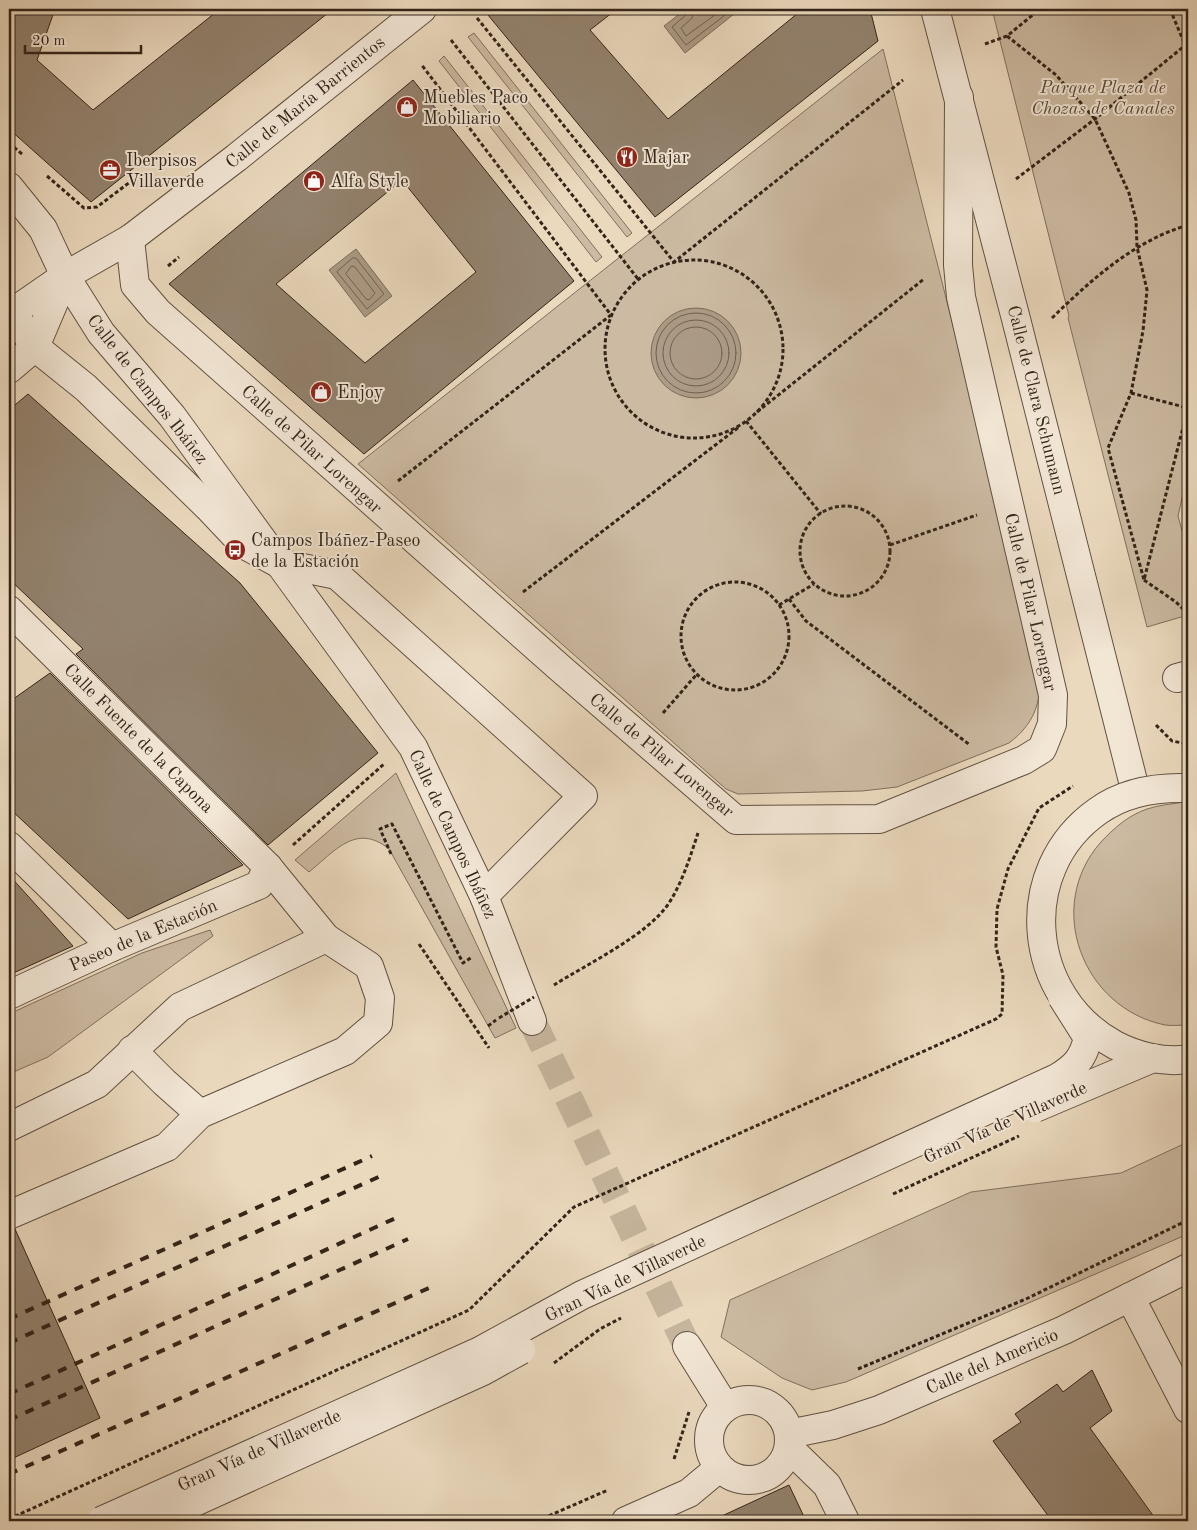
<svg xmlns="http://www.w3.org/2000/svg" width="1197" height="1530" font-family="'Old Standard TT',serif">
	<rect width="100%" height="100%" fill="#ebd9be"/>
	<filter id="stains"><feTurbulence type="fractalNoise" baseFrequency=".004" numOctaves="4"/><feColorMatrix values="0 0 0 0 .2 0 0 0 0 .09 0 0 0 0 .02 0 0 0 .5 -.17"/></filter>
	<radialGradient id="worn" r=".72"><stop offset=".6" stop-color="#630" stop-opacity="0"/><stop offset="1" stop-color="#630" stop-opacity=".3"/></radialGradient>
	<g fill="#ccbaa2" stroke="#806f5d">
		<polygon points="992,9 1188,9 1188,471 1178,516 1188,552 1188,615 1147,627 1068,318 1069,316"/>
		<polygon points="474,33 632,233 627,237 468,37"/>
		<path d="M883,49L1023,602C1035,653 1060,705 1009,743L897,787L862,791L738,794L726,789L358,464Z"/>
		<polygon points="444,56 602,257 596,262 439,61"/>
		<path d="M396,773L516,1028L495,1038L389,849C356,822 334,852 309,872L295,860Z"/>
		<path d="M1184,802L1188,803V1025C1181,1025 1173,1026 1165,1025C1082,1008 1044,906 1101,842C1114,828 1129,815 1147,809C1158,805 1173,804 1184,802Z"/>
		<polygon points="210,930 213,936 48,1057 9,1074 9,1014 142,953"/>
		<polygon points="1188,1142 1188,1234 846,1382 812,1390 782,1378 721,1337 730,1300 971,1192 1121,1173"/>
	</g>
	<g fill="#ac9b86" stroke="#7c6b5a">
		<polygon points="686,9 738,9 739,10 685,53 664,26"/>
		<polygon points="356,249 392,296 365,317 329,270"/>
		<circle cx="696" cy="353" r="45"/>
	</g>
	<g fill="none" stroke-linecap="round" stroke-linejoin="round">
		<g stroke="#70604f" stroke-width="1">
			<polyline points="688,9 687,14 672,27 686,45 733,9"/>
			<polyline points="695,9 692,18 681,28 686,36 723,9"/>
			<polygon points="353,258 356,258 384,294 367,309 337,272"/>
			<polygon points="352,266 355,267 375,293 369,300 366,299 346,274"/>
			<circle cx="696" cy="353" r="40"/>
			<circle cx="696" cy="353" r="33"/>
			<circle cx="696" cy="353" r="26"/>
		</g>
	</g>
	<g fill="#93826e" stroke="#332418" fill-rule="evenodd">
		<polygon points="9,9 55,9 37,60 93,110 220,9 333,9 91,202 9,129"/>
		<polygon points="483,9 617,9 590,30 668,119 803,9 870,9 878,41 655,217"/>
		<path d="M413,80L574,281L364,454L169,284ZM402,180L476,272L365,363L276,284Z"/>
		<polygon points="28,394 240,583 378,753 268,845 76,654 83,649 9,579 9,410"/>
		<polygon points="50,673 243,865 128,919 9,808 9,702"/>
		<polygon points="9,875 73,946 9,975"/>
		<polygon points="15,1229 100,1418 9,1460 9,1230"/>
		<polygon points="1092,1370 1112,1411 1090,1428 1157,1521 1052,1521 993,1441 1021,1422 1015,1414 1057,1384 1063,1392"/>
		<polygon points="789,1485 806,1521 711,1521"/>
	</g>
	<g fill="none" stroke-linecap="round" stroke-linejoin="round">
		<polyline stroke="#c6b59d" stroke-width="28" stroke-dasharray="28 14" stroke-linecap="butt" points="532,1021 687,1346"/>
		<g stroke="#615142" stroke-width="30">
			<g id="minor">
				<polyline points="935,9 1016,319 1136,793"/>
				<polyline points="9,187 43,229 65,276 101,333 172,416 413,747 484,896 532,1021"/>
				<polyline points="130,239 135,285 158,312 560,668 736,820 879,819 1024,760 1042,749 1052,724 1053,695 961,297 958,265 959,97"/>
				<polyline points="9,307 35,347 86,388 208,507 243,544 278,563 337,575 583,796 484,896"/>
				<polyline points="13,312 65,276 130,239 236,158 422,9"/>
				<polyline points="9,369 35,347 65,276"/>
				<polyline points="9,610 268,867 326,938 369,966 380,998 378,1023 345,1051 200,1114 167,1147 9,1215"/>
				<polyline points="1177,678 1188,675"/>
				<polyline points="9,846 112,947"/>
				<polyline points="9,995 112,947 259,885 268,867"/>
				<polyline points="132,1050 164,1082 200,1114"/>
				<polyline points="9,1127 97,1084 180,1007 326,938"/>
				<polyline points="1130,1297 1188,1409"/>
				<polyline points="687,1346 725,1407"/>
				<circle cx="749" cy="1440" r="40"/>
				<polyline points="789,1434 833,1425 879,1410 1064,1330 1188,1268"/>
				<polyline points="789,1448 827,1485 845,1521"/>
				<polyline points="626,1521 689,1493 719,1468"/>
			</g>
		</g>
		<g stroke="#332418" stroke-width="3" stroke-dasharray="4 2.5" stroke-linecap="butt">
			<polyline points="1170,9 1185,45 1188,48"/>
			<polyline points="477,18 674,262 903,80"/>
			<polyline points="1007,36 1056,75 1095,119 1129,193 1136,220 1137,247 1147,290 1143,331 1131,393 1108,448 1144,580 1188,408"/>
			<polyline points="451,40 638,279"/>
			<polyline points="985,44 1007,36 1040,9"/>
			<polyline points="9,143 22,154"/>
			<polyline points="47,176 84,208 97,207 130,182"/>
			<polyline points="1016,179 1095,119 1188,43"/>
			<circle cx="694" cy="349" r="89"/>
			<polyline points="168,266 179,257"/>
			<path d="M1052,318C1092,279 1134,241 1188,225"/>
			<polyline points="1131,393 1188,408"/>
			<polyline points="757,412 924,279"/>
			<polyline points="746,421 821,514"/>
			<polyline points="398,481 611,315 421,64"/>
			<circle cx="845" cy="551" r="45"/>
			<polyline points="890,545 977,515"/>
			<polyline points="1144,580 1176,602 1188,614"/>
			<circle cx="735" cy="636" r="54"/>
			<polyline points="523,592 739,427"/>
			<polyline points="789,599 806,621 970,745"/>
			<polyline points="779,605 814,584"/>
			<polyline points="663,713 697,674"/>
			<polyline points="1156,725 1172,741 1188,744"/>
			<polyline points="293,845 384,764"/>
			<polyline points="391,854 380,829 392,824 463,963 472,957"/>
			<polyline points="419,944 489,1048"/>
			<path d="M554,985C587,964 648,935 669,903C683,881 690,857 698,833"/>
			<polyline points="488,1026 496,1020"/>
			<polyline points="893,1194 1019,1136"/>
			<polyline points="554,1363 600,1329 621,1318"/>
			<polyline points="858,1369 1026,1299 1188,1220"/>
			<polyline points="674,1459 689,1412"/>
			<polyline points="9,1519 469,1310 574,1207 996,1019 1002,1014 1003,975 996,947 997,909 1008,869 1039,808 1073,786"/>
			<polyline points="537,1521 608,1490"/>
		</g>
		<use href="#minor" stroke="#f2e6d5" stroke-width="28"/>
		<g stroke="#332418" stroke-width="4" stroke-dasharray="9 9" stroke-linecap="butt">
			<polyline points="9,1319 372,1156"/>
			<polyline points="9,1343 383,1175"/>
			<polyline points="9,1394 398,1217"/>
			<polyline points="9,1420 408,1239"/>
			<polyline points="9,1474 429,1288"/>
		</g>
		<g stroke="#615142" stroke-width="30" stroke-linecap="butt">
			<g id="minor-bridge">
				<path d="M1188,788C1157,787 1124,792 1098,811C1014,870 1026,997 1115,1045C1136,1056 1164,1063 1188,1059"/>
				<polyline points="1035,1108 1153,1058"/>
				<path d="M101,1521L480,1351L582,1295L1057,1078C1075,1067 1083,1059 1088,1038L1062,997"/>
				<polyline points="153,1521 483,1371 521,1350"/>
			</g>
		</g>
		<polyline stroke="#332418" stroke-width="3" stroke-dasharray="4 2.5" stroke-linecap="butt" points="499,1018 534,997"/>
		<use href="#minor-bridge" stroke="#f2e6d5" stroke-width="28"/>
	</g>
	<defs>
		<g id="shop-disc" transform="scale(1.125)"><circle r="9.5" fill="#8f2418" stroke="#f2e6d5"/><path d="M-5-2.5h2.3a2.7 3.5 0 0 1 5.4 0H5L5.5 6h-11ZM-1.5-2.5h3a1.5 2.3 0 0 0-3 0Z" fill="#fff"/></g>
		<g id="restaurant-disc" transform="scale(1.125)"><circle r="9.5" fill="#8f2418" stroke="#f2e6d5"/><path d="M-5-6h1v4h1v-4h1v4h1v-4h1v5L-1.5 .5V6h-2V.5L-5-1ZM5-6V6H3V1.5H1.5Q1.5-4 5-6Z" fill="#fff"/></g>
		<g id="office-disc" transform="scale(1.125)"><circle r="9.5" fill="#8f2418" stroke="#f2e6d5"/><path d="M-6-3h4V-5.5h4V-3h4V5H-6ZM-1-4.5V-3h2v-1.5ZM-6 0V1H6V0Z" fill="#fff"/></g>
		<g id="bus-disc" transform="scale(1.125)"><circle r="9.5" fill="#8f2418" stroke="#f2e6d5"/><path d="M-5-6H5V4H4V6H2V4H-2V6H-4V4H-5ZM-3.5-4V0h7V-4ZM-3.5 1.2v1.5H-2V1.2ZM2 1.2v1.5H3.5V1.2Z" fill="#fff"/></g>
	</defs>
	<g fill-rule="evenodd">
		<use href="#shop-disc" x="407" y="107"/>
		<use href="#restaurant-disc" x="627" y="157"/>
		<use href="#office-disc" x="110" y="170"/>
		<use href="#shop-disc" x="314" y="181"/>
		<use href="#shop-disc" x="321" y="392"/>
		<use href="#bus-disc" x="235" y="550"/>
	</g>
	<g text-anchor="middle" stroke-width="4" stroke-linejoin="round" paint-order="stroke">
		<g font-size="18" font-style="italic" fill="#594a3a" stroke="#f2e6d5">
			<text x="1103" y="93">Parque Plaza de<tspan x="1103" dy="21">Chozas de Canales</tspan></text>
		</g>
		<g font-size="18" fill="#332418" stroke="#f2e6d5" text-anchor="start">
			<text x="423" y="103">Muebles Paco<tspan x="423" dy="21">Mobiliario</tspan></text>
			<text x="643" y="163">Majar</text>
			<text x="126" y="166">Iberpisos<tspan x="126" dy="21">Villaverde</tspan></text>
			<text x="330" y="187">Alfa Style</text>
			<text x="337" y="398">Enjoy</text>
			<text x="251" y="546">Campos Ibáñez-Paseo<tspan x="251" dy="21">de la Estación</tspan></text>
		</g>
		<g font-size="18" fill="#332418" stroke="#f2e6d5">
			<text transform="translate(305 102) rotate(-39)" y="6">Calle de María Barrientos</text>
			<text transform="translate(148 389) rotate(52)" y="6">Calle de Campos Ibáñez</text>
			<text transform="translate(1037 400) rotate(76)" y="6">Calle de Clara Schumann</text>
			<text transform="translate(312 449) rotate(42)" y="6">Calle de Pilar Lorengar</text>
			<text transform="translate(1031 602) rotate(77)" y="6">Calle de Pilar Lorengar</text>
			<text transform="translate(139 738) rotate(45)" y="6">Calle Fuente de la Capona</text>
			<text transform="translate(662 755) rotate(40)" y="6">Calle de Pilar Lorengar</text>
			<text transform="translate(453 834) rotate(65)" y="6">Calle de Campos Ibáñez</text>
			<text transform="translate(143 935) rotate(-23)" y="6">Paseo de la Estación</text>
			<text transform="translate(1005 1122) rotate(-24)" y="6">Gran Vía de Villaverde</text>
			<text transform="translate(625 1278) rotate(-26)" y="6">Gran Vía de Villaverde</text>
			<text transform="translate(992 1361) rotate(-23)" y="6">Calle del Americio</text>
			<text transform="translate(259 1450) rotate(-24)" y="6">Gran Vía de Villaverde</text>
		</g>
	</g>
	<rect width="1197" height="1530" fill="none" stroke="#ebd9be" stroke-width="30"/>
	<rect x="10" y="10" width="1177" height="1510" fill="none" stroke="#332418" stroke-width="2.5"/>
	<rect x="15" y="15" width="1167" height="1500" fill="none" stroke="#332418"/>
	<path d="M25 45v8h116v-8" fill="none" stroke="#332418" stroke-width="2.5"/>
	<text x="32" y="45" font-size="15" fill="#332418" stroke="#f2e6d5" stroke-width="4" paint-order="stroke">20 m</text>
	<rect width="100%" height="100%" filter="url(#stains)"/>
	<rect width="100%" height="100%" fill="url(#worn)"/>
</svg>
